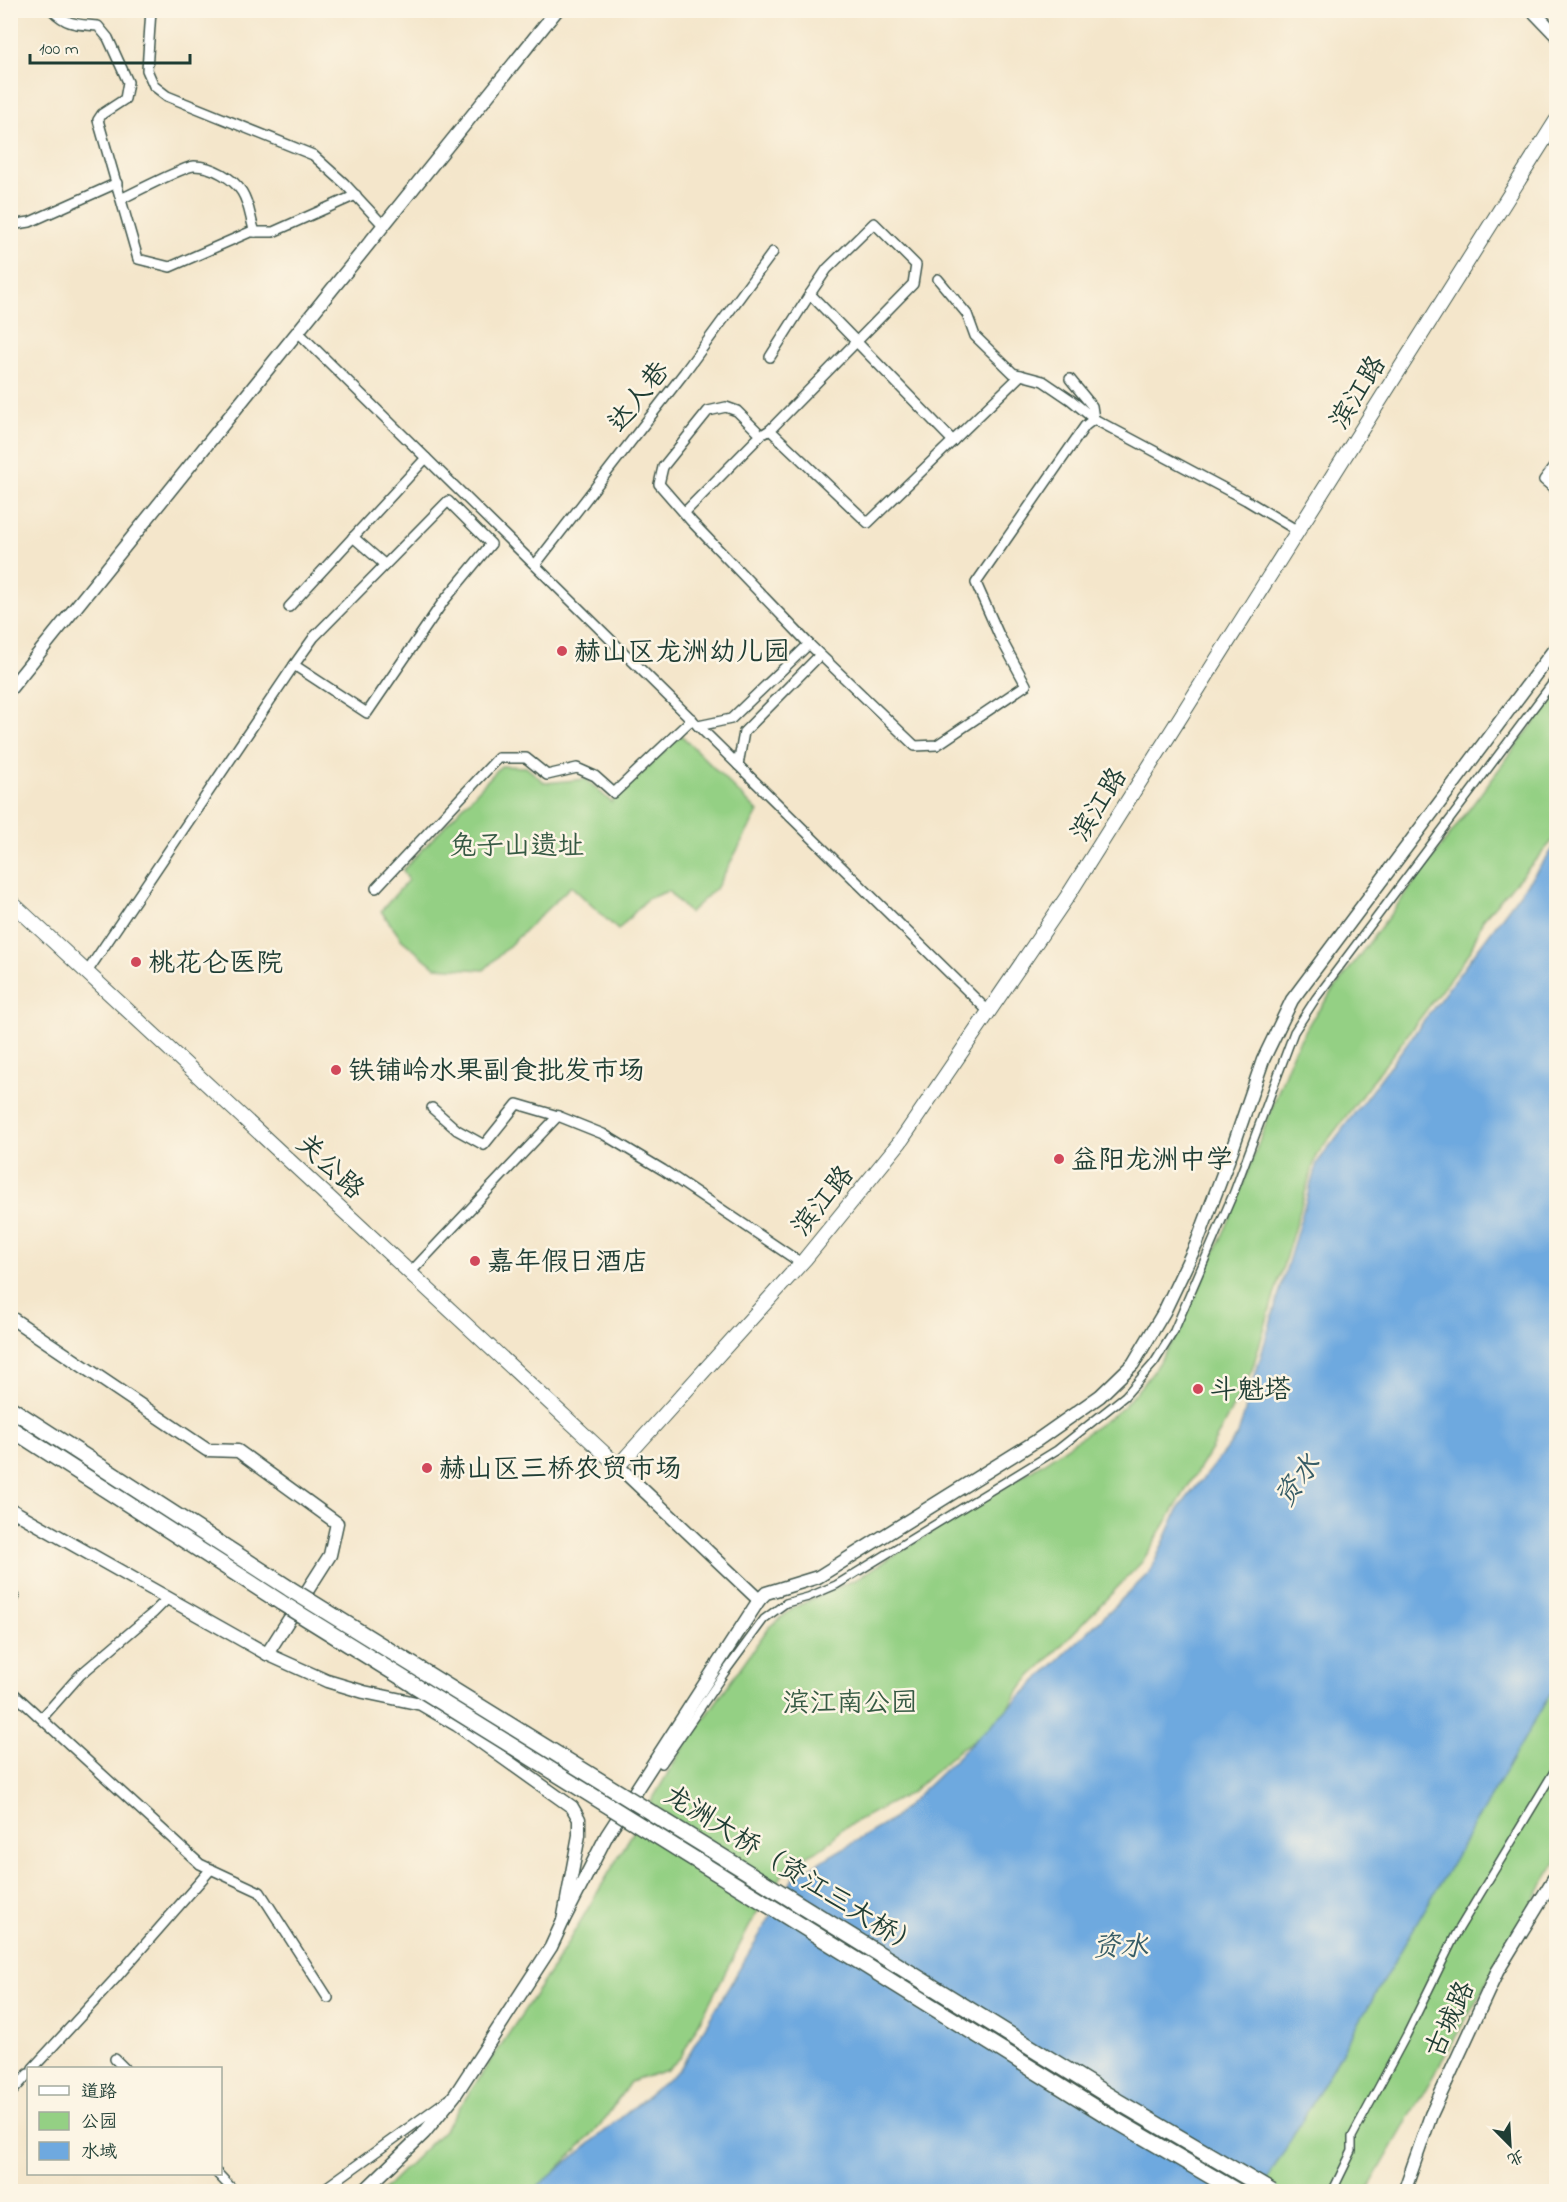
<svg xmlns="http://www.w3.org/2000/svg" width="1567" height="2202" font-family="'Indie Flower','LXGW WenKai TC',sans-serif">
	<rect width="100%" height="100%" fill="#fcf5e5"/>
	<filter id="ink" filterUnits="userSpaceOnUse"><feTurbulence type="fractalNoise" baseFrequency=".0167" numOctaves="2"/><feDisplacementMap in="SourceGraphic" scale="12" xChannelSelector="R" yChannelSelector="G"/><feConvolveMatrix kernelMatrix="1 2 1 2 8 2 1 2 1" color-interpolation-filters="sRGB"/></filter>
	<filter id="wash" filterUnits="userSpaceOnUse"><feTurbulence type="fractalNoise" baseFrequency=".008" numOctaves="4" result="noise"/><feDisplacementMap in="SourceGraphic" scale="24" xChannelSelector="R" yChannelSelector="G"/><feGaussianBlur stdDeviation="1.35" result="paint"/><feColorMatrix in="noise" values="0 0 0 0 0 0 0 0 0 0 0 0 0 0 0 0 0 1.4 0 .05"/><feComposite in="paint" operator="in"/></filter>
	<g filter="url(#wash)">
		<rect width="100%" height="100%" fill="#f4e6cb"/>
		<g fill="#94d084" stroke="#5a865c" stroke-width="1.5">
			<polygon points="1556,693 1556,837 1483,919 1470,952 1316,1156 1252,1370 1211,1449 1142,1562 1022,1686 995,1727 961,1748 912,1792 841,1829 826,1846 789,1865 756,1914 681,2057 667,2070 630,2082 600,2126 536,2191 381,2192 445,2129 554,1966 678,1756 769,1627 795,1607 856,1579 1043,1463 1120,1410 1149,1377 1179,1331 1229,1221 1293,1052 1312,1019"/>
			<polygon points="681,735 758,812 717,887 689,913 668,891 647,899 618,930 571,886 484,970 435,967 402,940 381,911 408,880 403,870 501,766 526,767 545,783 586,779 611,802"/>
			<polygon points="1556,1670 1556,1862 1367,2191 1252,2192"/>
		</g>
		<polygon fill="#6ea9df" stroke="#46738a" stroke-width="1.5" points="1556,845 1556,1684 1261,2191 531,2192 680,2069 794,1877 892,1820 1150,1572 1179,1508 1238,1435 1317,1163"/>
	</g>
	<g filter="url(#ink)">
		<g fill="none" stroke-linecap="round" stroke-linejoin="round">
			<g stroke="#3f564b" stroke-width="10">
				<g id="pedestrian">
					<polyline points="662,1764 725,1672 764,1619 786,1603 808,1597 836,1585 1057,1450 1125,1396 1154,1363 1174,1331 1234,1192 1294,1032 1316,998 1556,678"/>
					<polyline points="1332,2192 1352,2151 1352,2137 1406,2036 1456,1934 1556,1768"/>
				</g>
			</g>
			<g stroke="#3f564b" stroke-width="12">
				<g id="minor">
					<path d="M52,10C68,26 77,24 98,26L108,38L128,82L125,99L102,114L98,120L138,259L170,267L250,232H273L356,195"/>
					<polyline points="151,10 147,70 154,86 167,96 313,155 344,183 384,226"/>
					<path d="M121,199C133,193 186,166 194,166C212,166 233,178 242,192C250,205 250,219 255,232"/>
					<polyline points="10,225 30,222 117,183"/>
					<polyline points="938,279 967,314 975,336 1013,373 1043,381 1071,400 1094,419 1246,500 1298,531"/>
					<polyline points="299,333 989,1012"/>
					<polyline points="770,357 810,294 953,441"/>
					<polyline points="770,430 913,284 916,265 874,223 827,269 810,294"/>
					<polyline points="765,433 770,430 868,523 1021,375"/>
					<polyline points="1556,464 1544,480 1556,490"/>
					<polygon points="448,501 491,544 443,602 367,713 294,665 314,637"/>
					<polyline points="684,513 761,435 737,411 726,407 708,411 663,467 659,484 692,522 809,644 915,746 937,745 1026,685 999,635 976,583 1085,426 1094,419 1092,406 1070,379"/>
					<polyline points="353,537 384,564"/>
					<polyline points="535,565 684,373 773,252"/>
					<polyline points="289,607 426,458"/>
					<polyline points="698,726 731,719 809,644"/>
					<polyline points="738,765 744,732 820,655"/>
					<polyline points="376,888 498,758 526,758 547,775 577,768 595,776 614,793 692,719"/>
					<polyline points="87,972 294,665"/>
					<polyline points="432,1108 457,1130 484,1145 517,1104 558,1116 603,1134 663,1170 801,1263"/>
					<polyline points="410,1273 558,1116"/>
					<polyline points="10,1601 14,1597"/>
					<polyline points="10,1690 200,1864 260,1892 328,1998"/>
					<polyline points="42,1718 80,1675 153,1613 168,1598"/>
					<polyline points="115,2059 124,2068"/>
					<polyline points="33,2068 114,1980 211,1869"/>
					<polyline points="10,2094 28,2074"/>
					<polyline points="218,2174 235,2192"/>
					<polyline points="320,2192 446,2101"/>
				</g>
			</g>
			<g stroke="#3f564b" stroke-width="15">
				<g id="tertiary">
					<polyline points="1532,10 1556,35"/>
					<polyline points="10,689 557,10"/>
					<polyline points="10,1317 207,1450 238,1451 337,1523 330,1555 267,1654"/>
					<polyline points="618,1466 759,1600"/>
					<polyline points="10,1509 267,1654 327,1681 364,1692 421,1704 457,1725 572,1807 579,1819 579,1835 563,1921 551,1947 455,2095 424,2133 363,2192"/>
					<polyline points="563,1921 607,1835 759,1600 766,1593 818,1577 1036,1441 1100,1396 1133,1364 1164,1312 1196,1245 1232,1150 1263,1060 1292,1000 1556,647"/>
					<polyline points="1404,2192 1431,2115 1497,1972 1556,1875"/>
				</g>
			</g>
			<g stroke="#3f564b" stroke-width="16">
				<polyline id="secondary" points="10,901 618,1466 805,1259 900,1142 1069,894 1556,121"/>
			</g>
			<g stroke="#3f564b" stroke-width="18">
				<g id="primary">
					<polyline points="10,1408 290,1589"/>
					<polyline points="10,1428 282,1603"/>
				</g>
			</g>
			<use href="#pedestrian" stroke="#fff" stroke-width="7"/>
			<use href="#minor" stroke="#fff" stroke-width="9"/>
			<use href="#tertiary" stroke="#fff" stroke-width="12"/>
			<use href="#secondary" stroke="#fff" stroke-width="14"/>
			<use href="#primary" stroke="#fff" stroke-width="15"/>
			<g stroke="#3f564b" stroke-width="18" stroke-linecap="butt">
				<g id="primary-bridge">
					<polyline points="290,1589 1117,2101 1272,2192"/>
					<polyline points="282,1603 1108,2116 1238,2192"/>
				</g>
			</g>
			<use href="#primary-bridge" stroke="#fff" stroke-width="15"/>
		</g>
	</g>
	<g fill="#d1495b" stroke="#fcf5e5" stroke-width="2">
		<circle cx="562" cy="651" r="6"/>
		<circle cx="136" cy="962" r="6"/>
		<circle cx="336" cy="1070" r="6"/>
		<circle cx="1059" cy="1159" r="6"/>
		<circle cx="475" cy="1261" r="6"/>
		<circle cx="1198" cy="1389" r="6"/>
		<circle cx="427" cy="1468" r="6"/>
	</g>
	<g text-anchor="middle" stroke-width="5" stroke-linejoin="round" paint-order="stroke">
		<g font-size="27" fill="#1f3d34" stroke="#fcf5e5">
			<text transform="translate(1357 392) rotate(-58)" y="9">滨江路</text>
			<text transform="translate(638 396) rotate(-52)" y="9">达人巷</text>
			<text transform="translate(1098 804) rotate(-58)" y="9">滨江路</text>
			<text transform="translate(331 1166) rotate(43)" y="9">关公路</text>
			<text transform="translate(822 1200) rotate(-51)" y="9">滨江路</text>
			<text transform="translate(793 1870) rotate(32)" y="9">龙洲大桥（资江三大桥）</text>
			<text transform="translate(1449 2019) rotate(-65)" y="9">古城路</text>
		</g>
		<g font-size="27" fill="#1f3d34" stroke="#fcf5e5" text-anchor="start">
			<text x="574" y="660">赫山区龙洲幼儿园</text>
			<text x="148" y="971">桃花仑医院</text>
			<text x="348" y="1079">铁铺岭水果副食批发市场</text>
			<text x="1071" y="1168">益阳龙洲中学</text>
			<text x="487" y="1270">嘉年假日酒店</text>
			<text x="1210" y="1398">斗魁塔</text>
			<text x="439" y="1477">赫山区三桥农贸市场</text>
		</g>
		<g font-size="27" fill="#365a44" stroke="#fcf5e5">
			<text x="517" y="854">兔子山遗址</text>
			<text x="850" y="1711">滨江南公园</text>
		</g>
		<g font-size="28" font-style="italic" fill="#375d67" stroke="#fcf5e5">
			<text transform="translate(1296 1480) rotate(-53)" y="10">资水</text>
			<text x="1120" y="1955">资水</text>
		</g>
	</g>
	<rect width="1567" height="2202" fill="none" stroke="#fcf5e5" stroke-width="36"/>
	<rect x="27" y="2067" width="195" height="108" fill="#fcf5e5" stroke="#a4ab9e" stroke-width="1.5"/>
	<rect x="39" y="2086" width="30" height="9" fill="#ffffff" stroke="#a4ab9e" stroke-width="1.5"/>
	<text x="81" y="2097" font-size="18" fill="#1f3d34">道路</text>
	<rect x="39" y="2112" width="30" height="18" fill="#94d084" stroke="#a4ab9e" stroke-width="1.5"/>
	<text x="81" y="2127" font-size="18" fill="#1f3d34">公园</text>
	<rect x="39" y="2142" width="30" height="18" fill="#6ea9df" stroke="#a4ab9e" stroke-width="1.5"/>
	<text x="81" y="2157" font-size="18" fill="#1f3d34">水域</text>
	<g transform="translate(1510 2145) rotate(156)" stroke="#fcf5e5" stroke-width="4.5" paint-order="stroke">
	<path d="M0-4.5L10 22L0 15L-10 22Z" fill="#1f3d34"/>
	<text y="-9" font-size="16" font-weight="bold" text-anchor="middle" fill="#1f3d34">北</text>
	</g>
	<path d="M30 54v9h160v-9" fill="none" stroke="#1f3d34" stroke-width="3"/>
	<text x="39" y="54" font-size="18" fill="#1f3d34" stroke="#fcf5e5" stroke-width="4.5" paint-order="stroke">100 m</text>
</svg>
